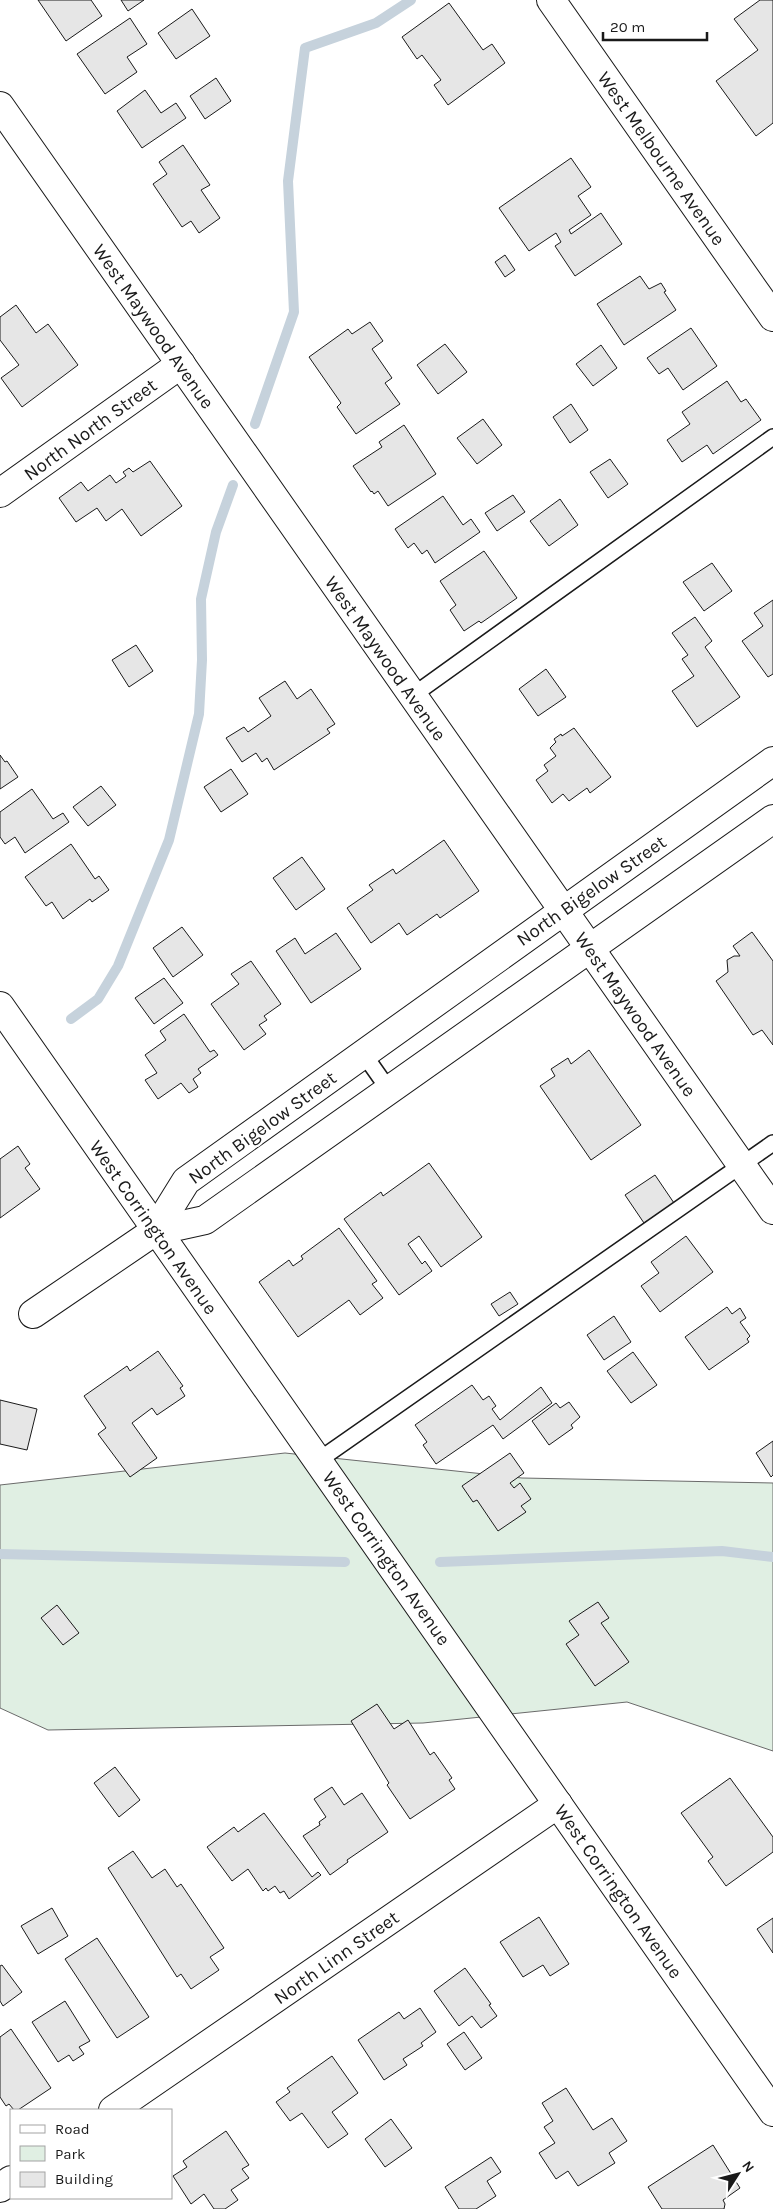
<svg xmlns="http://www.w3.org/2000/svg" width="773" height="2209" font-family="Karla,sans-serif">
	<rect width="100%" height="100%" fill="#fff"/>
	<polygon fill="#e0efe3" stroke="#6a6a6a" points="285,1453 522,1478 773,1483 773,1751 627,1702 423,1723 48,1730 0,1708 0,1485"/>
	<g fill="none" stroke-linecap="round" stroke-linejoin="round">
		<g stroke="#c6d2dc" stroke-width="10">
			<polyline points="255,424 294,312 288,181 305,48 376,23 411,0"/>
			<polyline points="71,1019 98,999 118,966 169,840 199,714 202,660 201,599 216,532 233,485"/>
			<polyline points="0,1554 345,1562"/>
			<polyline points="440,1562 722,1551 773,1557"/>
		</g>
	</g>
	<g fill="#e6e6e6" stroke="#1a1a1a">
		<polygon points="38,0 91,0 102,16 66,41"/>
		<polygon points="121,0 144,0 128,11"/>
		<polygon points="760,0 773,0 773,123 756,136 716,81 758,50 734,19"/>
		<polygon points="449,3 483,50 492,44 505,63 448,105 434,85 441,80 422,55 417,59 402,37"/>
		<polygon points="192,9 210,36 176,59 158,33"/>
		<polygon points="130,18 147,44 127,57 137,72 105,94 77,54"/>
		<polygon points="216,78 231,101 205,119 190,96"/>
		<polygon points="145,90 161,113 176,103 186,118 142,148 117,111"/>
		<polygon points="183,145 210,185 201,190 220,218 199,233 191,221 182,227 153,184 167,174 159,162"/>
		<polygon points="571,158 591,187 578,196 591,215 569,230 571,234 601,213 622,244 575,276 555,246 561,242 556,233 529,251 499,208"/>
		<polygon points="505,255 515,270 505,277 495,262"/>
		<polygon points="640,276 649,289 661,283 666,291 664,292 676,310 624,345 597,304"/>
		<polygon points="16,305 36,333 48,324 78,365 22,407 1,378 19,365 0,340 0,317"/>
		<polygon points="370,322 383,341 372,349 392,378 385,383 400,404 356,434 337,407 341,403 309,357 348,329 352,334"/>
		<polygon points="691,328 717,366 683,390 668,368 659,374 647,358"/>
		<polygon points="445,344 467,372 438,394 417,365"/>
		<polygon points="601,345 617,368 593,386 576,364"/>
		<polygon points="727,381 741,402 746,399 761,420 713,454 707,445 682,462 667,440 690,424 682,412"/>
		<polygon points="571,404 588,430 570,443 553,417"/>
		<polygon points="483,419 502,445 477,464 457,438"/>
		<polygon points="404,425 436,474 388,506 378,491 374,494 372,491 371,492 353,466 382,447 379,442"/>
		<polygon points="610,459 628,484 608,498 590,472"/>
		<polygon points="150,461 182,506 141,536 122,509 106,521 97,508 76,522 59,498 81,482 88,491 110,475 116,483 126,476 123,472 129,468 133,472"/>
		<polygon points="513,495 525,512 497,531 485,513"/>
		<polygon points="443,496 463,525 471,519 480,532 435,563 427,550 422,554 414,543 408,548 395,529"/>
		<polygon points="560,499 578,525 549,546 530,521"/>
		<polygon points="484,551 517,598 481,623 479,621 464,631 450,610 456,605 440,581"/>
		<polygon points="712,563 732,591 704,611 683,582"/>
		<polygon points="773,600 773,674 768,677 742,641 763,626 754,613"/>
		<polygon points="695,617 712,641 705,647 740,697 697,727 672,691 694,676 682,659 688,655 672,633"/>
		<polygon points="136,645 153,671 129,687 112,660"/>
		<polygon points="546,669 566,697 538,716 519,689"/>
		<polygon points="285,681 297,699 311,689 335,724 327,729 330,733 274,770 267,758 262,762 256,753 242,762 226,738 244,727 248,732 271,716 259,698"/>
		<polygon points="574,728 611,777 590,793 587,788 569,801 563,794 552,803 536,780 548,771 544,765 556,756 550,748 556,742 554,739 561,734 562,736"/>
		<polygon points="0,755 5,762 7,761 18,777 0,789"/>
		<polygon points="231,769 248,794 221,812 204,787"/>
		<polygon points="101,786 116,805 88,826 73,807"/>
		<polygon points="32,789 53,819 63,813 69,822 25,853 15,837 5,844 0,837 0,812"/>
		<polygon points="444,840 479,891 440,918 437,914 407,935 399,923 371,943 347,908 373,890 369,885 393,869 396,874"/>
		<polygon points="71,844 95,879 99,876 109,890 92,902 90,899 63,919 52,902 46,906 25,877"/>
		<polygon points="302,857 325,889 296,910 273,878"/>
		<polygon points="182,927 203,955 173,977 153,948"/>
		<polygon points="752,932 773,961 773,1045 762,1030 753,1035 716,981 728,972 727,960 734,956 740,956 733,946"/>
		<polygon points="336,933 361,969 311,1003 276,951 295,938 305,954"/>
		<polygon points="251,961 281,1004 264,1016 267,1020 259,1025 266,1034 244,1050 211,1004 239,984 231,974"/>
		<polygon points="164,978 183,1003 154,1024 135,998"/>
		<polygon points="184,1014 210,1052 214,1050 218,1055 198,1069 201,1073 193,1079 198,1087 189,1093 181,1083 158,1099 145,1080 157,1073 145,1055 166,1040 160,1031"/>
		<polygon points="589,1050 641,1125 591,1160 540,1086 555,1076 551,1069 568,1058 571,1064"/>
		<polygon points="18,1146 30,1164 25,1168 40,1189 0,1218 0,1159"/>
		<polygon points="429,1163 482,1237 441,1267 419,1236 408,1244 422,1264 425,1261 432,1271 399,1295 344,1219 381,1192 383,1196"/>
		<polygon points="655,1175 674,1203 644,1223 625,1195"/>
		<polygon points="339,1228 377,1281 372,1284 383,1298 360,1315 349,1300 298,1337 259,1282 289,1260 293,1266 303,1259 301,1256"/>
		<polygon points="686,1236 713,1272 660,1312 641,1286 659,1273 651,1262"/>
		<polygon points="510,1292 518,1304 499,1316 491,1304"/>
		<polygon points="727,1307 732,1314 740,1308 746,1318 740,1322 750,1336 747,1339 749,1342 709,1370 685,1337"/>
		<polygon points="614,1316 631,1342 604,1360 587,1335"/>
		<polygon points="158,1351 183,1386 180,1388 185,1396 157,1415 152,1408 132,1423 157,1458 130,1477 98,1434 106,1428 84,1396 127,1366 130,1371"/>
		<polygon points="633,1352 657,1385 631,1403 607,1371"/>
		<polygon points="472,1385 483,1400 489,1396 496,1406 492,1409 500,1420 541,1387 552,1403 503,1439 493,1425 436,1464 423,1445 427,1442 415,1425"/>
		<polygon points="0,1400 37,1409 27,1450 0,1444"/>
		<polygon points="569,1402 580,1417 571,1425 573,1428 549,1445 532,1421 556,1403 560,1408"/>
		<polygon points="773,1441 773,1475 771,1477 756,1453"/>
		<polygon points="510,1453 524,1473 510,1483 514,1488 520,1483 531,1499 521,1506 526,1512 498,1531 477,1500 473,1502 462,1486"/>
		<polygon points="598,1602 609,1618 601,1623 629,1662 595,1686 566,1644 579,1635 569,1621"/>
		<polygon points="57,1605 79,1633 63,1645 41,1618"/>
		<polygon points="377,1704 394,1729 408,1720 430,1755 434,1752 452,1778 449,1780 455,1789 410,1819 387,1785 389,1783 351,1721"/>
		<polygon points="115,1767 140,1800 119,1817 94,1783"/>
		<polygon points="730,1778 773,1837 773,1852 726,1886 708,1861 713,1857 681,1813"/>
		<polygon points="332,1787 344,1805 362,1793 388,1832 347,1860 348,1862 330,1875 303,1836 320,1825 319,1822 326,1817 314,1799"/>
		<polygon points="264,1813 312,1877 318,1872 321,1875 289,1899 284,1891 280,1893 275,1886 268,1891 266,1888 263,1891 248,1869 232,1881 207,1847 234,1827 238,1832"/>
		<polygon points="133,1851 152,1878 165,1869 177,1887 181,1884 224,1948 210,1957 219,1970 191,1989 181,1974 177,1977 108,1868"/>
		<polygon points="52,1908 68,1936 38,1954 21,1926"/>
		<polygon points="539,1917 569,1964 550,1976 543,1965 523,1977 500,1942"/>
		<polygon points="773,1918 773,1953 757,1929"/>
		<polygon points="97,1938 149,2017 117,2038 65,1959"/>
		<polygon points="2,1965 22,1992 3,2006 0,2001 0,1966"/>
		<polygon points="465,1968 491,2004 489,2005 497,2016 481,2028 472,2016 459,2026 434,1991"/>
		<polygon points="65,2001 90,2041 79,2047 84,2054 73,2061 69,2055 58,2062 32,2022"/>
		<polygon points="420,2008 436,2032 421,2043 423,2046 403,2059 407,2065 384,2080 358,2040 399,2012 404,2019"/>
		<polygon points="11,2029 51,2088 18,2110 14,2110 9,2104 6,2106 0,2097 0,2037"/>
		<polygon points="464,2032 482,2058 465,2070 447,2044"/>
		<polygon points="332,2056 358,2093 332,2112 348,2134 328,2148 302,2113 290,2121 276,2102 290,2092 287,2088"/>
		<polygon points="566,2088 593,2130 612,2118 627,2141 609,2153 615,2163 578,2186 568,2171 556,2179 539,2153 555,2143 544,2127 553,2121 542,2103"/>
		<polygon points="391,2119 412,2148 385,2167 365,2139"/>
		<polygon points="226,2131 249,2165 242,2169 249,2178 231,2190 238,2200 225,2209 214,2209 204,2194 191,2204 173,2176 187,2167 183,2161"/>
		<polygon points="713,2145 740,2188 723,2200 725,2204 724,2209 662,2209 648,2187"/>
		<polygon points="491,2157 501,2172 487,2181 496,2196 476,2209 459,2209 445,2187"/>
	</g>
	<g fill="none" stroke-linecap="round" stroke-linejoin="round">
		<g stroke="#1a1a1a" stroke-width="18">
			<g id="service">
				<polyline points="412,696 773,437"/>
				<polyline points="363,1053 389,1090"/>
				<polyline points="319,1460 773,1143"/>
			</g>
		</g>
		<g stroke="#1a1a1a" stroke-width="30">
			<g id="minor">
				<polyline points="551,0 773,317"/>
				<polyline points="0,106 773,1210"/>
				<polyline points="0,493 181,364"/>
				<polyline points="0,1006 773,2112"/>
				<polyline points="155,1231 186,1181 773,761"/>
				<polyline points="33,1314 155,1231 205,1220 773,819"/>
				<polyline points="113,2110 558,1804"/>
				<polyline points="0,2188 11,2180"/>
			</g>
		</g>
		<use href="#service" stroke="#fff" stroke-width="15"/>
		<use href="#minor" stroke="#fff" stroke-width="28"/>
	</g>
	<g text-anchor="middle" stroke-width="4" stroke-linejoin="round" paint-order="stroke">
		<g font-size="19" fill="#1a1a1a" stroke="#fff">
			<text transform="translate(662 158) rotate(55)" y="7">West Melbourne Avenue</text>
			<text transform="translate(154 326) rotate(55)" y="7">West Maywood Avenue</text>
			<text transform="translate(90 429) rotate(-36)" y="7">North North Street</text>
			<text transform="translate(386 658) rotate(55)" y="7">West Maywood Avenue</text>
			<text transform="translate(591 890) rotate(-35)" y="7">North Bigelow Street</text>
			<text transform="translate(636 1014) rotate(55)" y="7">West Maywood Avenue</text>
			<text transform="translate(262 1127) rotate(-36)" y="7">North Bigelow Street</text>
			<text transform="translate(154 1227) rotate(55)" y="7">West Corrington Avenue</text>
			<text transform="translate(387 1558) rotate(55)" y="7">West Corrington Avenue</text>
			<text transform="translate(619 1891) rotate(55)" y="7">West Corrington Avenue</text>
			<text transform="translate(336 1957) rotate(-35)" y="7">North Linn Street</text>
		</g>
	</g>
	<rect x="10" y="2109" width="162" height="90" fill="#ffffff" stroke="#a3a3a3"/>
	<rect x="20" y="2125" width="25" height="8" fill="#ffffff" stroke="#a3a3a3"/>
	<text x="55" y="2134" font-size="15" fill="#1a1a1a">Road</text>
	<rect x="20" y="2146" width="25" height="15" fill="#e0efe3" stroke="#a3a3a3"/>
	<text x="55" y="2159" font-size="15" fill="#1a1a1a">Park</text>
	<rect x="20" y="2172" width="25" height="15" fill="#e6e6e6" stroke="#a3a3a3"/>
	<text x="55" y="2184" font-size="15" fill="#1a1a1a">Building</text>
	<g transform="translate(738 2174) rotate(54)" stroke="#ffffff" stroke-width="4" paint-order="stroke">
	<path d="M0-4L9 19L0 12L-9 19Z" fill="#1a1a1a"/>
	<text y="-8" font-size="14" font-weight="bold" text-anchor="middle" fill="#1a1a1a">N</text>
	</g>
	<path d="M603 32v8h104v-8" fill="none" stroke="#1a1a1a" stroke-width="2.5"/>
	<text x="610" y="32" font-size="15" fill="#1a1a1a" stroke="#ffffff" stroke-width="4" paint-order="stroke">20 m</text>
</svg>
